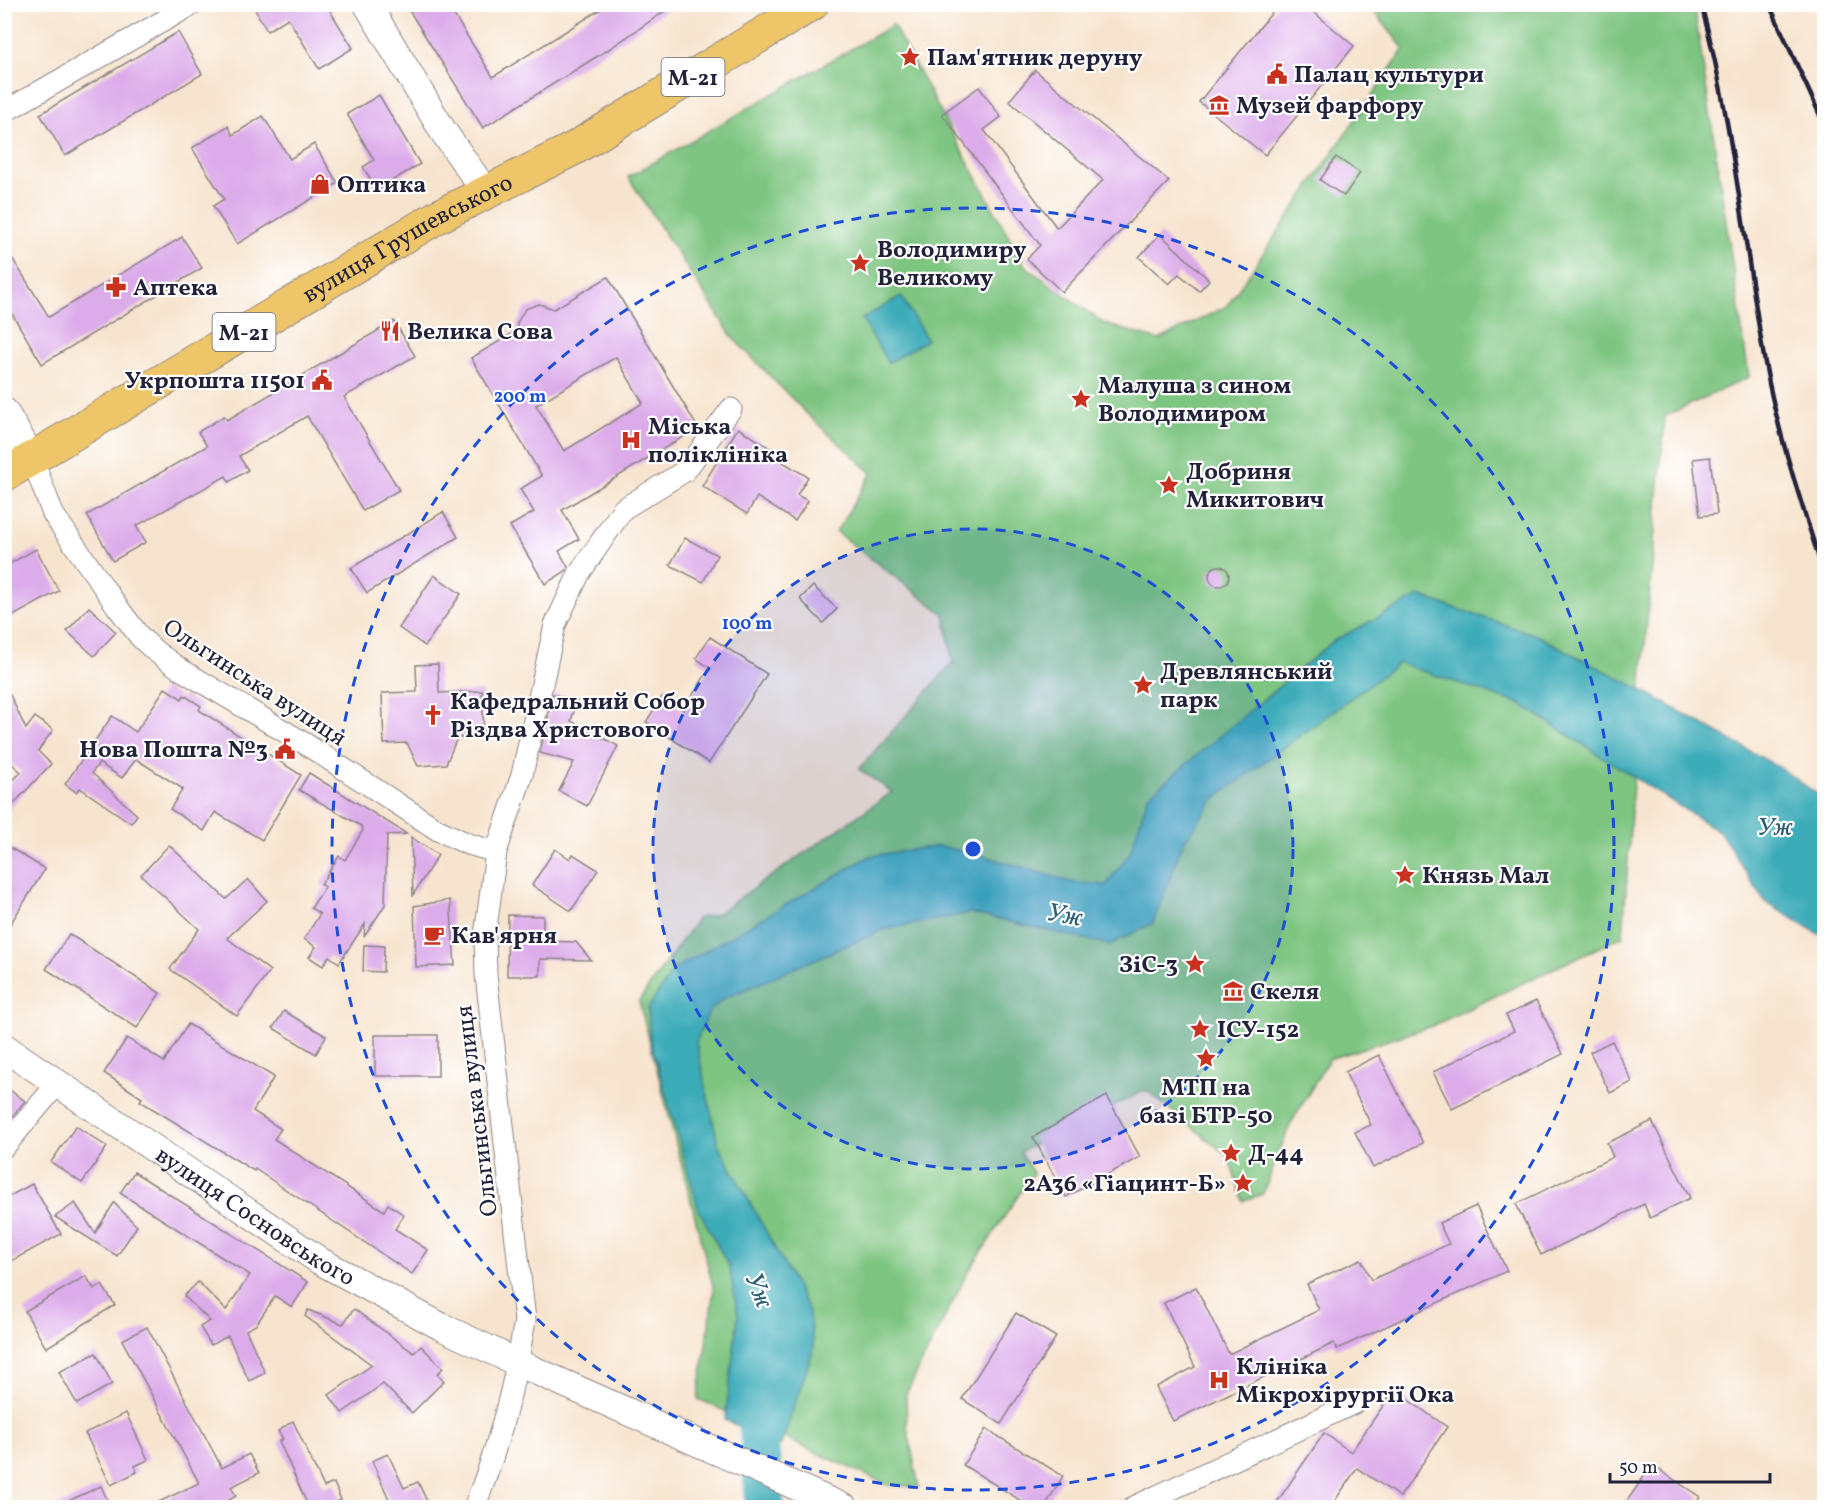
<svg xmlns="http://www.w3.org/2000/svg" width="1829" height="1512" font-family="Vollkorn,serif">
	<rect width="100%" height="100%" fill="#fff"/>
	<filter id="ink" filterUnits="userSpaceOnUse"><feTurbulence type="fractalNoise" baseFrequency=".0167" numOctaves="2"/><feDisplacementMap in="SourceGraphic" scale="12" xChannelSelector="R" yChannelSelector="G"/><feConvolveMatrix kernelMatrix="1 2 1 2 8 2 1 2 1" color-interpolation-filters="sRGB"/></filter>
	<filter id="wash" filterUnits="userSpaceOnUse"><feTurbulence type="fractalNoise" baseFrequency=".008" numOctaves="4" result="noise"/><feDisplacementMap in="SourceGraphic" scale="24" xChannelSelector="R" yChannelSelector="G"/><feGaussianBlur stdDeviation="1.35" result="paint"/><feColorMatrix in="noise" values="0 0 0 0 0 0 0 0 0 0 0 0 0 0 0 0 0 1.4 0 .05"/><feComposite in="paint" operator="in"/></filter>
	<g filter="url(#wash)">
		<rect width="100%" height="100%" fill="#f7e4cf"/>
		<polygon fill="#7ec581" stroke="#50745e" stroke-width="1.5" points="1369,5 1694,5 1749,377 1665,416 1633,782 1623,936 1432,1026 1329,1059 1290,1125 1263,1194 1243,1201 1228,1156 1146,1090 1020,1152 1033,1173 967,1274 906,1394 907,1426 919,1487 888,1485 698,1399 714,1290 639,1001 698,918 715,915 892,792 859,769 953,662 944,614 836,532 872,473 811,418 733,338 628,177 893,25 1025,266 1105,324 1159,340 1227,306 1404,49"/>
		<g fill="#3cacb9" stroke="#2f677a" stroke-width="1.5">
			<polygon points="901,296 927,340 888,363 862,319"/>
			<polygon points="1419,596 1536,635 1640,689 1780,768 1824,799 1824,937 1765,902 1720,832 1520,704 1399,663 1214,799 1183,843 1153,923 1110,945 970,913 883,930 723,999 709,1012 696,1042 718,1144 808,1308 814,1348 781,1445 725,1420 738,1315 729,1267 699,1210 650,1039 648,1008 674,969 870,856 938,846 981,855 1071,882 1106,885 1130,853 1148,796 1335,640"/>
		</g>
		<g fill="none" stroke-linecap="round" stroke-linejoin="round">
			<polyline stroke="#3cacb9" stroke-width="39" points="765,1508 758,1423 766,1383"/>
		</g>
		<g id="blocks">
			<g fill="#dcabea" fill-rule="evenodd">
				<polygon points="252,4 326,4 353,48 319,69 288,18 267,31"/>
				<polygon points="405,4 447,4 493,77 609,4 675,4 612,47 483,128"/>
				<polygon points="1279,4 1304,4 1354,46 1265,155 1199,102"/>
				<polygon points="178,32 202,74 65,156 40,114"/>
				<polygon points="1035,70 1169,181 1062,292 1027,259 1040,245 942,114 979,87 1001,117 984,130 1057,228 1103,180 1009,101"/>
				<polygon points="379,95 420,164 377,190 363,167 374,160 347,114"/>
				<polygon points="263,116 290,159 314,144 338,183 237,244 213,206 224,199 192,148 228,126 233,135"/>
				<polygon points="1336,157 1360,173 1344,196 1320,180"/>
				<polygon points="1160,234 1209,280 1199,291 1179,274 1169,284 1139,257"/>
				<polygon points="182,237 202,268 42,364 11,312 4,316 4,245 49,317"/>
				<path d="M608,277L698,428L562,510L579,539L559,551L568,567L566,571L545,584L510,526L534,512L520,489L542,476L471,358L517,331V323L525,309L539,304L554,309ZM616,357L643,403L564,451L536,405Z"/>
				<polygon points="394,321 415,356 344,397 399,490 363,511 307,416 239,456 248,470 229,482 226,476 136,526 146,542 113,561 87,515 207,446 198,432 224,416 227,420"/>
				<polygon points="738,428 786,458 783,462 808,477 797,495 808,501 795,521 757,497 747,514 702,486"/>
				<polygon points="1710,457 1717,514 1700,516 1693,459"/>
				<polygon points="443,512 458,537 367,593 351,568"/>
				<polygon points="685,538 717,555 703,582 670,565"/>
				<polygon points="36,549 59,591 4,621 4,567"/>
				<circle cx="1219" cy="576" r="10"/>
				<polygon points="434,575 461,594 425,646 399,628"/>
				<polygon points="813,586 837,609 823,623 800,599"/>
				<polygon points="89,607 116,632 94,656 67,631"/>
				<polygon points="710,637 767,674 709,763 646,722 662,697 683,710 710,668 696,658"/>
				<polygon points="438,664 439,693 482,691 484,737 457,738 446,764 418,766 407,743 384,744 382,693 417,692 416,665"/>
				<polygon points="4,682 26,729 35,717 53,730 38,751 51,764 4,814 4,790 21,772 4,757"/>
				<polygon points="165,688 182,699 184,695 201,706 199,710 301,775 262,840 215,812 204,831 170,809 183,789 136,759 122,778 99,763 92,773 137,815 131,823 80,788 76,792 65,784 112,716 136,732"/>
				<polygon points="553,694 577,701 571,721 618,746 587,806 559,791 574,762 540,753"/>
				<polygon points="309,773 407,834 387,835 385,905 364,937 365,924 339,963 329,956 323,966 309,957 316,947 304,939 320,914 311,908 325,887 321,884 339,856 345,860 363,830 361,826 299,790"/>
				<polygon points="411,837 438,855 413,895"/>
				<polygon points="4,844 45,869 4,934"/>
				<polygon points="169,845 226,899 248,879 267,901 227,938 270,971 237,1016 170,969 199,929 141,875"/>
				<polygon points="555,849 570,859 573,854 598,870 571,911 532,885"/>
				<polygon points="450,900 455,965 416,967 414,906"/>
				<polygon points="508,915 543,916 543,941 576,942 591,960 540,959 540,976 507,976"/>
				<polygon points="69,934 160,993 137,1028 46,969"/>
				<polygon points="364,945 384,946 383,972 363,971"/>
				<polygon points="1536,1001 1563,1054 1452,1109 1433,1072 1514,1031 1506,1015"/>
				<polygon points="284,1011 326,1036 316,1054 273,1028"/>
				<polygon points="188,1024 274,1077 253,1111 281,1129 274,1139 384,1211 388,1204 404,1215 395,1229 428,1250 412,1274 255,1169 254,1171 140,1101 142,1098 104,1073 127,1038 164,1062"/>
				<rect x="375" y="1035" width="63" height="41"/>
				<polygon points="1612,1041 1632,1082 1610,1093 1590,1052"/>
				<polygon points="1379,1055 1423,1143 1373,1168 1355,1132 1371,1125 1345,1072"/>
				<polygon points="4,1086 25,1101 4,1127"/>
				<polygon points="1107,1096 1140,1157 1066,1197 1033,1137"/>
				<polygon points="1652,1121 1690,1198 1650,1218 1644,1204 1541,1255 1516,1204 1613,1157 1607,1143"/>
				<polygon points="76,1126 107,1147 82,1183 51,1162"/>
				<polygon points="134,1172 308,1282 292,1307 275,1296 256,1325 246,1330 265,1373 249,1381 228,1336 211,1345 200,1327 210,1321 184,1296 198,1282 226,1310 250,1275 120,1193"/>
				<polygon points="32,1184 61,1234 4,1265 4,1199"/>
				<polygon points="75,1203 95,1233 114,1203 137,1226 117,1256 55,1217"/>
				<polygon points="1476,1206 1507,1271 1337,1349 1334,1343 1173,1421 1156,1387 1195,1367 1164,1303 1196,1287 1229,1354 1319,1310 1307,1284 1361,1259 1371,1280 1449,1244 1439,1223"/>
				<polygon points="86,1276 94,1289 102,1285 115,1305 46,1348 25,1311"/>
				<polygon points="354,1309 414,1353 421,1346 443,1368 437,1374 444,1381 412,1413 383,1384 342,1413 329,1395 372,1365 305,1316 308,1310 343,1324"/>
				<polygon points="1016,1313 1056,1337 1001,1424 962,1399"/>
				<polygon points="147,1327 222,1468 249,1454 259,1473 231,1487 236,1496 215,1508 146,1508 199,1483 122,1340"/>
				<polygon points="96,1353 112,1384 77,1404 59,1372"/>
				<polygon points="1394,1390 1447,1427 1400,1497 1357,1468 1330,1508 1273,1508 1324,1433 1351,1452"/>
				<polygon points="126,1413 148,1460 135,1466 137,1472 111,1485 85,1433"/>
				<polygon points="293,1421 324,1487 334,1483 341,1500 324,1508 309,1508 279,1441 283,1439 278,1431"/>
				<polygon points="986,1429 1063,1476 1044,1508 1033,1508 963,1465"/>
				<polygon points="388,1454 404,1488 418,1482 430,1508 393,1508 372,1461"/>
				<polygon points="1652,1465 1700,1497 1693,1508 1622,1508"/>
				<polygon points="101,1486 111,1508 53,1508"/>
			</g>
		</g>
	</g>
	<g filter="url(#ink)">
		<use href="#blocks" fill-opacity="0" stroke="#8c8385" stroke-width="1.5"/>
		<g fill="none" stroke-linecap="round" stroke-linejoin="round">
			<g stroke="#8c8385" stroke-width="23">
				<g id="minor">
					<polyline points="4,112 193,4"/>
					<polyline points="32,458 53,514 116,605 140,637 155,651 180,669 304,743 438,830 468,844 496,852"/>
					<polyline points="4,1147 58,1083"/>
					<path d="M474,1508C498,1448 515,1384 525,1320L486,975L485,936L496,852L522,775L555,625L579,574L623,509L685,471L731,409"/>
					<polyline points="1132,1508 1354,1403"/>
				</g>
			</g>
			<g stroke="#8c8385" stroke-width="29">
				<g id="tertiary">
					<polyline points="367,4 443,131 487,194"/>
					<polyline points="4,411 32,458"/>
					<path id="s1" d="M4,1047L320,1261L440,1326L518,1363L845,1508"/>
				</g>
			</g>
			<g stroke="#8c8385" stroke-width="35">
				<g id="trunk">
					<path id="s2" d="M4,475L439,216L573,149L812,4"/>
				</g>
			</g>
			<use href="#minor" stroke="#fff" stroke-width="21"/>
			<use href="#tertiary" stroke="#fff" stroke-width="27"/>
			<use href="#trunk" stroke="#eec569" stroke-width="33"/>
			<g stroke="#22223b" stroke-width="4.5">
				<path d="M1701,4C1733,122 1744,244 1765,363C1778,435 1802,505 1824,574"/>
				<polyline points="1769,4 1824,124"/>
			</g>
		</g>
	</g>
	<circle cx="973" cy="849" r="320" fill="#1d4ed8" fill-opacity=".12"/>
	<g fill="none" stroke="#1d4ed8" stroke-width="3" stroke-dasharray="10 8">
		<circle cx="973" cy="849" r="320"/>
		<circle cx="973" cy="849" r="641"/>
	</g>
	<defs>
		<g id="sight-bare" transform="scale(1.62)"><path d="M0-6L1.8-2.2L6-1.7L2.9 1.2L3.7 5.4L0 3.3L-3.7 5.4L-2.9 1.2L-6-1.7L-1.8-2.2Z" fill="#c8321e" stroke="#fff" stroke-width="2.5" paint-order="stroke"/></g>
		<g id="civic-bare" transform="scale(1.62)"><path d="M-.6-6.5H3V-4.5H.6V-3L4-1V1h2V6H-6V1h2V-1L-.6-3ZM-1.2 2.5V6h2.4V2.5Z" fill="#c8321e" stroke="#fff" stroke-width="2.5" paint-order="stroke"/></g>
		<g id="museum-bare" transform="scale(1.62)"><path d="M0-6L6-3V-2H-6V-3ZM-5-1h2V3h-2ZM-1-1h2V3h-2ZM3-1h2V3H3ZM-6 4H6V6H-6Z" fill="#c8321e" stroke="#fff" stroke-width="2.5" paint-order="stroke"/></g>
		<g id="shop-bare" transform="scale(1.62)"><path d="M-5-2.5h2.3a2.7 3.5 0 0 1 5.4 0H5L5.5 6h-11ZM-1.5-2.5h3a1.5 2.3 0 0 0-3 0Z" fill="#c8321e" stroke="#fff" stroke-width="2.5" paint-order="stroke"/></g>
		<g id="pharmacy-bare" transform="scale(1.62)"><path d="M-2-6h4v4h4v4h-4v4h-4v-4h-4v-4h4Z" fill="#c8321e" stroke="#fff" stroke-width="2.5" paint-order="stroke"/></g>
		<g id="restaurant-bare" transform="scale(1.62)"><path d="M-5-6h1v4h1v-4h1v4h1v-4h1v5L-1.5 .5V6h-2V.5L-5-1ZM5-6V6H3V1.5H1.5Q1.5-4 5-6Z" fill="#c8321e" stroke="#fff" stroke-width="2.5" paint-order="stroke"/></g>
		<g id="hospital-bare" transform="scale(1.62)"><path d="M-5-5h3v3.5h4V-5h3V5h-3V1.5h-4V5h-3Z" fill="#c8321e" stroke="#fff" stroke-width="2.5" paint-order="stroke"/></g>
		<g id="church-bare" transform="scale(1.62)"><path d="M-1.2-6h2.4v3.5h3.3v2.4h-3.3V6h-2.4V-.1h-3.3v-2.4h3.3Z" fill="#c8321e" stroke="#fff" stroke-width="2.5" paint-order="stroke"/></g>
		<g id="cafe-bare" transform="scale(1.62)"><path d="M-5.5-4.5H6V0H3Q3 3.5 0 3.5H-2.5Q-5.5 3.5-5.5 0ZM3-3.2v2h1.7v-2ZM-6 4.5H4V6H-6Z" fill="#c8321e" stroke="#fff" stroke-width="2.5" paint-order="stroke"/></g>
	</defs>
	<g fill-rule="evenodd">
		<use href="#sight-bare" x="910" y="57"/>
		<use href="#civic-bare" x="1277" y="74"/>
		<use href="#museum-bare" x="1219" y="105"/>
		<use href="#shop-bare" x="320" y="184"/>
		<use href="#sight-bare" x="860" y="263"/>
		<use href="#pharmacy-bare" x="116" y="287"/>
		<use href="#restaurant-bare" x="390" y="331"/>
		<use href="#civic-bare" x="322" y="380"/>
		<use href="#sight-bare" x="1081" y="399"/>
		<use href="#hospital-bare" x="631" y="440"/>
		<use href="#sight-bare" x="1169" y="485"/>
		<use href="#sight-bare" x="1143" y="685"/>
		<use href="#church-bare" x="433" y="715"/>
		<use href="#civic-bare" x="285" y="749"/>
		<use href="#sight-bare" x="1405" y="875"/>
		<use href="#cafe-bare" x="434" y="935"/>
		<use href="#sight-bare" x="1195" y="964"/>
		<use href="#museum-bare" x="1233" y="991"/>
		<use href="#sight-bare" x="1200" y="1029"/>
		<use href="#sight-bare" x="1206" y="1058"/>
		<use href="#sight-bare" x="1231" y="1153"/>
		<use href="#sight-bare" x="1243" y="1183"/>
		<use href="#hospital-bare" x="1219" y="1380"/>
	</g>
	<g text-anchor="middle" stroke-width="4.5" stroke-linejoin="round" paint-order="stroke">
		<g fill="#fff" stroke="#646476" stroke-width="1.5">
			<rect x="661.5" y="58" width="63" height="38" rx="4.5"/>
			<rect x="212.5" y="313" width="63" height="38" rx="4.5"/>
		</g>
		<g font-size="22" font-weight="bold" fill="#22223b">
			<text x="693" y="85">М-21</text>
			<text x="244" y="340">М-21</text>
		</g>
		<g font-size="24" font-weight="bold" fill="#22223b" stroke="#fff" text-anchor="start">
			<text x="927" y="65">Пам'ятник деруну</text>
			<text x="1294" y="82">Палац культури</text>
			<text x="1236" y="113">Музей фарфору</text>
			<text x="337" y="192">Оптика</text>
			<text x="877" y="257">Володимиру<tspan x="877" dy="28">Великому</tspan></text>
			<text x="133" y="295">Аптека</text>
			<text x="407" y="339">Велика Сова</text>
			<text x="305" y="388" text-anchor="end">Укрпошта 11501</text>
			<text x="1098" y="393">Малуша з сином<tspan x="1098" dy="28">Володимиром</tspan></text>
			<text x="648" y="434">Міська<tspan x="648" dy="28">поліклініка</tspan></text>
			<text x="1186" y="479">Добриня<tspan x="1186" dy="28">Микитович</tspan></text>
			<text x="1160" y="679">Древлянський<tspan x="1160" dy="28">парк</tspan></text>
			<text x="450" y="709">Кафедральний Собор<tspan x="450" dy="28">Різдва Христового</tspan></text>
			<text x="268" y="757" text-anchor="end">Нова Пошта №3</text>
			<text x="1422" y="883">Князь Мал</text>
			<text x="451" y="943">Кав'ярня</text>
			<text x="1178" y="972" text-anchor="end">ЗіС-3</text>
			<text x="1250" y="999">Скеля</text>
			<text x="1217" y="1037">ІСУ-152</text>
			<text x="1206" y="1095" text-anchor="middle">МТП на<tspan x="1206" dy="28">базі БТР-50</tspan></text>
			<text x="1248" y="1161">Д-44</text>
			<text x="1226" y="1191" text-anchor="end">2А36 «Гіацинт-Б»</text>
			<text x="1236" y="1374">Клініка<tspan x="1236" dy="28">Мікрохірургії Ока</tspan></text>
		</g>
		<g font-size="24" fill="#22223b" stroke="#fff">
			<text dy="8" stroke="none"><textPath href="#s2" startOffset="468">вулиця Грушевського</textPath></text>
			<text transform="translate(255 682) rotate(33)" y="8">Ольгинська вулиця</text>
			<text transform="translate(476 1111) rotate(-97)" y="8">Ольгинська вулиця</text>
			<text dy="8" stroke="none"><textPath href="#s1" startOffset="303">вулиця Сосновського</textPath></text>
		</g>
		<g font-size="26" font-style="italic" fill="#2e6074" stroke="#fff">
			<text x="1775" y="835">Уж</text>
			<text transform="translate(1065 914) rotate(10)" y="9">Уж</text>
			<text transform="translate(760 1290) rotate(68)" y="9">Уж</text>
		</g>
	</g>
	<circle cx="973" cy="849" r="9" fill="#1d4ed8" stroke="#fff" stroke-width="3"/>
	<g font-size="18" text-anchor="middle" font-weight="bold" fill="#1d4ed8" stroke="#fff" stroke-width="4.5" stroke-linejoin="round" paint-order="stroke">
		<text x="520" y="402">200 m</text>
		<text x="747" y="629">100 m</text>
	</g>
	<rect width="1829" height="1512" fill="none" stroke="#fff" stroke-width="24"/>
	<path d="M1610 1473v9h160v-9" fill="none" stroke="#22223b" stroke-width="3"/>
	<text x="1619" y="1473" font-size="18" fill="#22223b" stroke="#ffffff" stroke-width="4.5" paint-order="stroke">50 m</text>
</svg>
